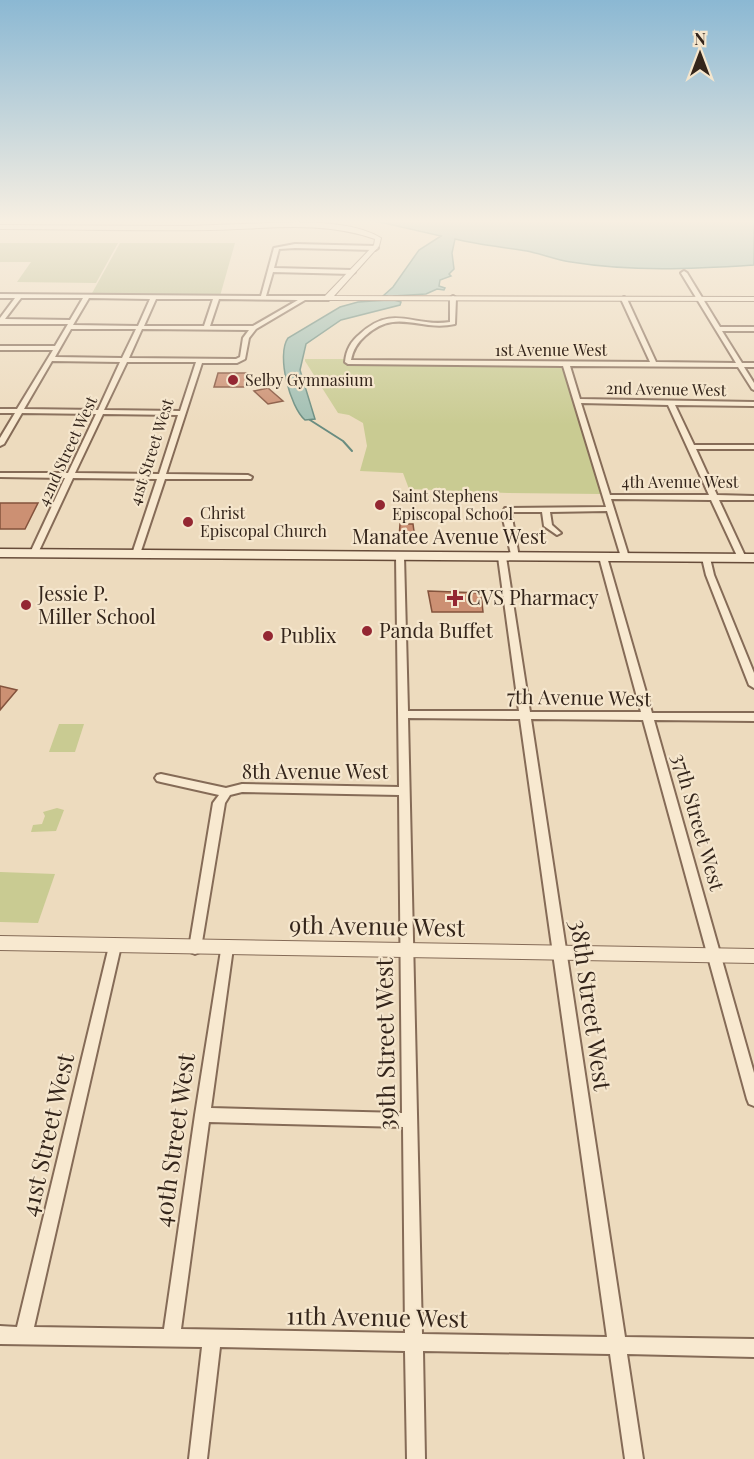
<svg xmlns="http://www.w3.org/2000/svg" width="754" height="1459" font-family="'Playfair Display',serif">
	<rect width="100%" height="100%" fill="#eddbbe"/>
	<g fill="#c9cb92">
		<polygon points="305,359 345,359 345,363 563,365 602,494 508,493 409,489 403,473 360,471 367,446 363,423 349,415 338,413 305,361"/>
		<polygon points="59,724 84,724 75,752 49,752"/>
		<polygon points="57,808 64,810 56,831 31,832 33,825 42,824 45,816 43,812"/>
		<polygon points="0,872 55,874 38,923 0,922"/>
	</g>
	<g fill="#bebf92">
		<polygon points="0,243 118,243 96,283 17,282 31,262 0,262"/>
		<polygon points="120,243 235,243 220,296 91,295"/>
	</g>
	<path fill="#a1bfb3" stroke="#698c80" stroke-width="1.5" d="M371,220H754V265C692,269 633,272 571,262C556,260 542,254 527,251C503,247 479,245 455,239L452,253L454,269L449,274L451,276L440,280L439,286L445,288L444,290L437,289L426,294L394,296V300L401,302L400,305L341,320L306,344L300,370L315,419L305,420C290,407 276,355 288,338L340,307L358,302L387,300V296H383L393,287L419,250L441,236Z"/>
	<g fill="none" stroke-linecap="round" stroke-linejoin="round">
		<polyline stroke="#698c80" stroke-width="2" points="310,420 343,441 352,451"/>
	</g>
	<g fill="#cc9073" stroke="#84533d" stroke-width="1.5">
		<polygon points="218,373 252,373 248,387 214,387"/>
		<polygon points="268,388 283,401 268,404 254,391"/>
		<polygon points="0,503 38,503 25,529 0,529"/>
		<polygon points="400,524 413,524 415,539 399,539"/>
		<polygon points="428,591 481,593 483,612 432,612"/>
		<polygon points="0,686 17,690 0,710"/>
	</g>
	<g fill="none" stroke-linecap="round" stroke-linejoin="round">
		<g stroke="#856b57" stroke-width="4">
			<g id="minor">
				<path d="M295,244L375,246L378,248L375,250L295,248L279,249L274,268L352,270L355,272L352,274L273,272L266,296H328L331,298L328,300H305L256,329L249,338L245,359L237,363H202L166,474L248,475L252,477L251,479H165L140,554L136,557L132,554L157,479L73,478L38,553L37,555H31L30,553L65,478L0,477V473H68L96,414L22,413L4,444L0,446V438L15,413H0V409H17L53,350H0V346H55L68,324H0V318L15,298H0V294L261,296L274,248ZM21,298H83L70,320L5,319ZM89,298L150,299L138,326L73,325ZM156,299H213L204,326H144ZM219,299L298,300L253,326H210ZM71,329H136L122,358L55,357ZM142,329L249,330L243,338L240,357L236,359L129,358ZM52,361L120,362L98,410L24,409ZM127,362H196L180,411L104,410ZM103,414L178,415L159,474L75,473Z"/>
				<path d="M684,271L687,273L720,327H754V331H722L742,363H754V367H744L754,383V390L752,389L738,367L570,366L580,399L754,402V406L675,405L694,445H754V449H696L717,495L754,496V500H719L746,558L745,560L742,561L738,558L711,500L611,499L629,557L628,559H622L621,557L607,511L550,512L552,525L561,533L557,535L544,526L542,512H511L519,557L518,559H512L502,514L505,508L606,507L563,366L348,364L345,362C346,350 351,341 360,334C394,303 413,328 450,322V298L453,296L456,298L455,324C419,332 397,307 365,336C357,343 353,350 351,360L650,362L621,299L624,297L627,299L656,362L736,363L681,273ZM581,403L668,405L709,495H610Z"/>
				<path d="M400,553L404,556L408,711H519L498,557L502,554L506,557L530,712H641L599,557L603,554L607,557L652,713H754V721L654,720L754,1073V1106L749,1104L747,1099L643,720L531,719L625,1337L754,1339V1357L627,1354L643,1459H625L610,1354L423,1351L425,1459H407L405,1351L220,1347L207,1459H189L202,1347L0,1344V1326L17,1327L110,942L115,940L120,942L121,946L34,1327L164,1329L195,1115L222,944L227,942L232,944L233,948L211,1108L402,1113L399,795L242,792L230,795L225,803L201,948L200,952L195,954L190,952L189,948L213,803L219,795L161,782L157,781L155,778L157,775L161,774L226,788L242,784L399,787L396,556ZM408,718L520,719L607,1337L422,1334ZM209,1122L403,1127L405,1333L181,1329Z"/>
				<polygon points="706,555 710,558 714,575 754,673 754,688 749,685 706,575 702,558"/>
			</g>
		</g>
		<g stroke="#856b57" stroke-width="2">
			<g id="tertiary">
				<path d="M298,222C325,223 358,224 381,238L379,246L334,296L754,297V301L328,300H325V296L374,245L375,239C321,220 267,229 211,230C141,231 70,229 0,229V225L188,226Z"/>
				<polygon points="0,936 754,949 754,963 0,950"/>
			</g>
		</g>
		<g stroke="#674c3a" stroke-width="3">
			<polygon id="secondary" points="0,549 754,554 754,562 0,557"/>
		</g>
		<use href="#minor" fill="#f8e9d0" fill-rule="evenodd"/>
		<use href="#tertiary" fill="#f8e9d0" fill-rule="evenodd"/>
		<use href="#secondary" fill="#f8e9d0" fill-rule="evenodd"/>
	</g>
	<linearGradient id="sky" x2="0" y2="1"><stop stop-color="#8bb8d3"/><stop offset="0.52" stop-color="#f7efe2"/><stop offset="1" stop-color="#f7efe2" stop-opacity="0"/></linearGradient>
	<rect width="754" height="425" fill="url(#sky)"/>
	<g fill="#942732" stroke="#f5e6cd" stroke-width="2">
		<circle cx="233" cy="380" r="6"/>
		<circle cx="380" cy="505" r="6"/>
		<circle cx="188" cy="522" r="6"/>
		<path d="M452 589h6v6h6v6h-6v6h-6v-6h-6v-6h6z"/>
		<circle cx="26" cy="605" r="6"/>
		<circle cx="367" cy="631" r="6"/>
		<circle cx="268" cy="636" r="6"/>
	</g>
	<g text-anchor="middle" stroke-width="4.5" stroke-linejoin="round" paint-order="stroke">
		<g font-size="16" fill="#34251b" stroke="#f5e6cd">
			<text x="551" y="356">1st Avenue West</text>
			<text transform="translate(666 389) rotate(1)" y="6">2nd Avenue West</text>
			<text transform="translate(67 451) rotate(-65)" y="6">42nd Street West</text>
			<text transform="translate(151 452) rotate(-72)" y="6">41st Street West</text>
			<text x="680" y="488">4th Avenue West</text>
		</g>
		<g font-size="16" fill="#34251b" stroke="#f5e6cd" text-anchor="start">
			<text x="245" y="386">Selby Gymnasium</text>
			<text x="392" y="502">Saint Stephens<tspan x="392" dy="18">Episcopal School</tspan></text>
			<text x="200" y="519">Christ<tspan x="200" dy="18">Episcopal Church</tspan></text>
		</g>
		<g font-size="20" fill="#34251b" stroke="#f5e6cd">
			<text x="449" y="544">Manatee Avenue West</text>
			<text transform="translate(579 698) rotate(1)" y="7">7th Avenue West</text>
			<text x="315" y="779">8th Avenue West</text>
			<text transform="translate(698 822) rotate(74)" y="7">37th Street West</text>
		</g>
		<g font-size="20" fill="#34251b" stroke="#f5e6cd" text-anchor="start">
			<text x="38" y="601">Jessie P.<tspan x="38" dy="23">Miller School</tspan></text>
			<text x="467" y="605">CVS Pharmacy</text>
			<text x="379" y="638">Panda Buffet</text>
			<text x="280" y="643">Publix</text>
		</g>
		<g font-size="24" fill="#34251b" stroke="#f5e6cd">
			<text transform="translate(377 927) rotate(1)" y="8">9th Avenue West</text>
			<text transform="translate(590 1005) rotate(82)" y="8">38th Street West</text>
			<text transform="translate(386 1044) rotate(-91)" y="8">39th Street West</text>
			<text transform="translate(48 1135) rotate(-77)" y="8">41st Street West</text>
			<text transform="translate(175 1140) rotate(-82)" y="8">40th Street West</text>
			<text transform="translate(377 1318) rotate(1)" y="8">11th Avenue West</text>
		</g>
	</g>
	<g transform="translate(700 54)" stroke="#f5e6cd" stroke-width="4.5" paint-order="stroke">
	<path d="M0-4.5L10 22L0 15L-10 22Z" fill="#34251b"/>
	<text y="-9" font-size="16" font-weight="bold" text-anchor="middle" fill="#34251b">N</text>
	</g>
</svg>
